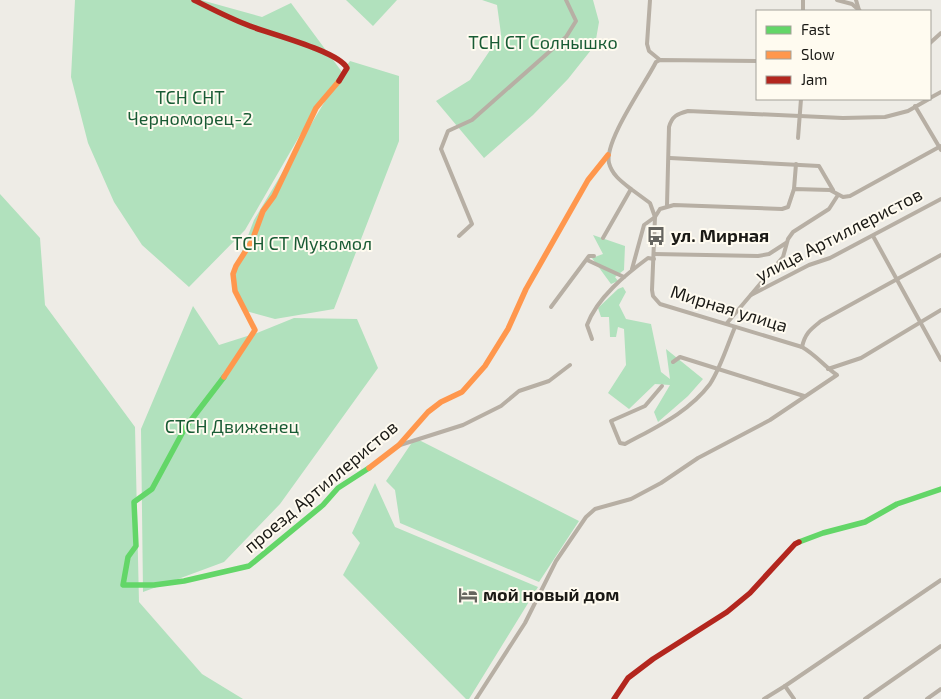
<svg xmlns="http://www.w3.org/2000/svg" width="941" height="699" font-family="'Exo 2',sans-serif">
	<rect width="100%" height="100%" fill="#eeece6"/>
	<g fill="#b1e1bd">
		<polygon points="75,0 201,0 262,17 291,3 342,72 350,61 399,76 399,141 334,309 275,319 242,310 233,275 254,220 334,86 300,135 245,230 189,287 142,245 114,202 88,143 71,77"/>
		<polygon points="346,0 397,0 373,26"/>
		<polygon points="482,0 593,0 599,22 595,45 568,79 533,115 484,158 436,101 470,80 501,34 497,5"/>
		<polygon points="0,194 40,238 45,305 135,427 139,602 202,674 243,699 0,699"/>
		<polygon points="593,235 625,246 624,270 615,277 618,281 611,284 592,258 603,254"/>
		<polygon points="623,287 626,292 619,305 626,319 651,324 661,372 670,379 666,349 703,379 688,396 658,422 654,412 670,385 655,384 629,409 608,393 626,365 624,329 618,327 616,337 610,337 609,317 601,317 598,308 618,289"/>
		<polygon points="193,306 219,345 257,333 294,318 357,319 378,368 280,504 224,562 143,592 141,429"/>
		<polygon points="415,438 579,521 539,582 400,523 395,490 386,481"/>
		<polygon points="375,483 395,527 538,587 469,699 466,699 343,575 360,543 352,533"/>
	</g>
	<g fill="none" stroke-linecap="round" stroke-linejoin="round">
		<g stroke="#b7afa4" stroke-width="4">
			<polyline points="650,0 647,44 649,51 660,60"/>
			<polyline points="837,0 852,4 860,11"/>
			<polyline points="856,0 859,10"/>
			<polyline points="803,11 803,0"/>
			<polyline points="930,43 941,33"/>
			<polyline points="930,98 941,92"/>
			<polyline points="915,106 941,150"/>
			<polyline points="798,138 801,99"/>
			<polyline points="670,158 819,166 833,190"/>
			<path d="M631,189C622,182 612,175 609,163C604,141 645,84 656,62L660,60L757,61"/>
			<polyline points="794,189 796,164"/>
			<path d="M667,205L669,127C672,116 677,114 688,111L843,118L885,117L908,111L929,99"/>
			<polyline points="459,236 472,224 441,149 448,131 472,120 566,37 576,21 566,0"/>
			<polyline points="873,236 941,360"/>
			<polyline points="603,238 631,189 650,203 655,217 660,209 674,205 782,209 788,207 794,189 830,190 843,197 850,196 941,146"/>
			<polyline points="654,254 758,256 769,254 786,243"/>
			<polyline points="587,260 624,277"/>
			<polyline points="632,269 644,225 655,217"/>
			<polyline points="751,295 809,265 830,258 941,199"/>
			<polyline points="551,307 589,256 594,256"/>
			<polyline points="727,323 783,257 788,239 793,232 829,209 838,195"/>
			<path d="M592,339L587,325C597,298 625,275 648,258L654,259"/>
			<path d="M802,347C805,333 811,329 821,321L941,255"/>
			<polyline points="673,362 680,357 804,396"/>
			<polyline points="828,369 861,358 941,310"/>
			<path d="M662,386L645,406L611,421L620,443L625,444C656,427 688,413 710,384C721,367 727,346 735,327"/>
			<polyline points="400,445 463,425 501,406 519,391 549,381 570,365"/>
			<path d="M476,699L525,623L556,561L586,517L595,509L631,499L661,483L698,458L770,420L837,375C824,366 816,355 802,347L660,304L653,296L652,290L655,217"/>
			<polyline points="764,699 785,686"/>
			<polyline points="794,699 785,686 941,580"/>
			<polyline points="865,699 941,646"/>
			<polyline points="927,699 941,689"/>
		</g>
		<g stroke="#63d668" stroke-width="5.5">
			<polyline points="224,377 185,428 152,489 134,502 136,546 128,557 123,585 154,585 184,581 249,566 323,505 338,488 369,468"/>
			<polyline points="799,542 823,533 865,522 897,504 941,489"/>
		</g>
		<g stroke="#ff974d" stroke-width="5.5">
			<polyline points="224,377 255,330 235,291 233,274 236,266 252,241 263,211 274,196 316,108 339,81"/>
			<polyline points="369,468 399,445 428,412 441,402 462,392 485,366 508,329 526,289 588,180 608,155"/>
		</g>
		<g stroke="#b3261e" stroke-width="5.5">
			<path d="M194,0C212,9 231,19 250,26C270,34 338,51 347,68L339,81"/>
			<polyline points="614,699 628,678 653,659 727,612 750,593 795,544 799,542"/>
		</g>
	</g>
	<defs>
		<g id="bus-bare" transform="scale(1.5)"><path d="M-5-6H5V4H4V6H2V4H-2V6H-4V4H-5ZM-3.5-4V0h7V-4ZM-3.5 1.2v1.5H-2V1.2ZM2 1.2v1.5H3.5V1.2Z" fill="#65645f" stroke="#fffbf0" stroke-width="2.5" paint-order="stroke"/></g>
		<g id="hotel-bare" transform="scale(1.5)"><path d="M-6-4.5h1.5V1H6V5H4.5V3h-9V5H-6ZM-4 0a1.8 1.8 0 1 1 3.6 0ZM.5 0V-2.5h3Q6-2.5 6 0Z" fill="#65645f" stroke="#fffbf0" stroke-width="2.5" paint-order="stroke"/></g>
	</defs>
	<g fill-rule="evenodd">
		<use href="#bus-bare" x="656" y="236"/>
		<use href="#hotel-bare" x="468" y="595"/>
	</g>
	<g text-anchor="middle" stroke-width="4" stroke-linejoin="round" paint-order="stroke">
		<g font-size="18" fill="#195b34" stroke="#fffbf0">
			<text x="543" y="49">ТСН СТ Солнышко</text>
			<text x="190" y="104">ТСН СНТ<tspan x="190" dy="21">Черноморец-2</tspan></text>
			<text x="302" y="250">ТСН СТ Мукомол</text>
			<text x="232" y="433">СТСН Движенец</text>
		</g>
		<g font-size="18" fill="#1b1a16" stroke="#fffbf0">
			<text transform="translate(839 235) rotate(-27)" y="6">улица Артиллеристов</text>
			<text transform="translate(729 309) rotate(17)" y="6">Мирная улица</text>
			<text transform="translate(321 487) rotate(-40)" y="6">проезд Артиллеристов</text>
		</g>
		<g font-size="18" font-weight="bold" fill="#1b1a16" stroke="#fffbf0" text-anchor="start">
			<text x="671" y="242">ул. Мирная</text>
			<text x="483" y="601">мой новый дом</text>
		</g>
	</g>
	<rect x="756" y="10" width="175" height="90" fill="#fffbf0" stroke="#a4a199"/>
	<rect x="766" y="26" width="25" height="8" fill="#63d668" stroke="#a4a199"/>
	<text x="801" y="35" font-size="15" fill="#1b1a16">Fast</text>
	<rect x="766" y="51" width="25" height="8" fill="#ff974d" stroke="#a4a199"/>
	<text x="801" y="60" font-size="15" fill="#1b1a16">Slow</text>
	<rect x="766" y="76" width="25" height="8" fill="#b3261e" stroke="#a4a199"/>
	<text x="801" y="85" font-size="15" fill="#1b1a16">Jam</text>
</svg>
